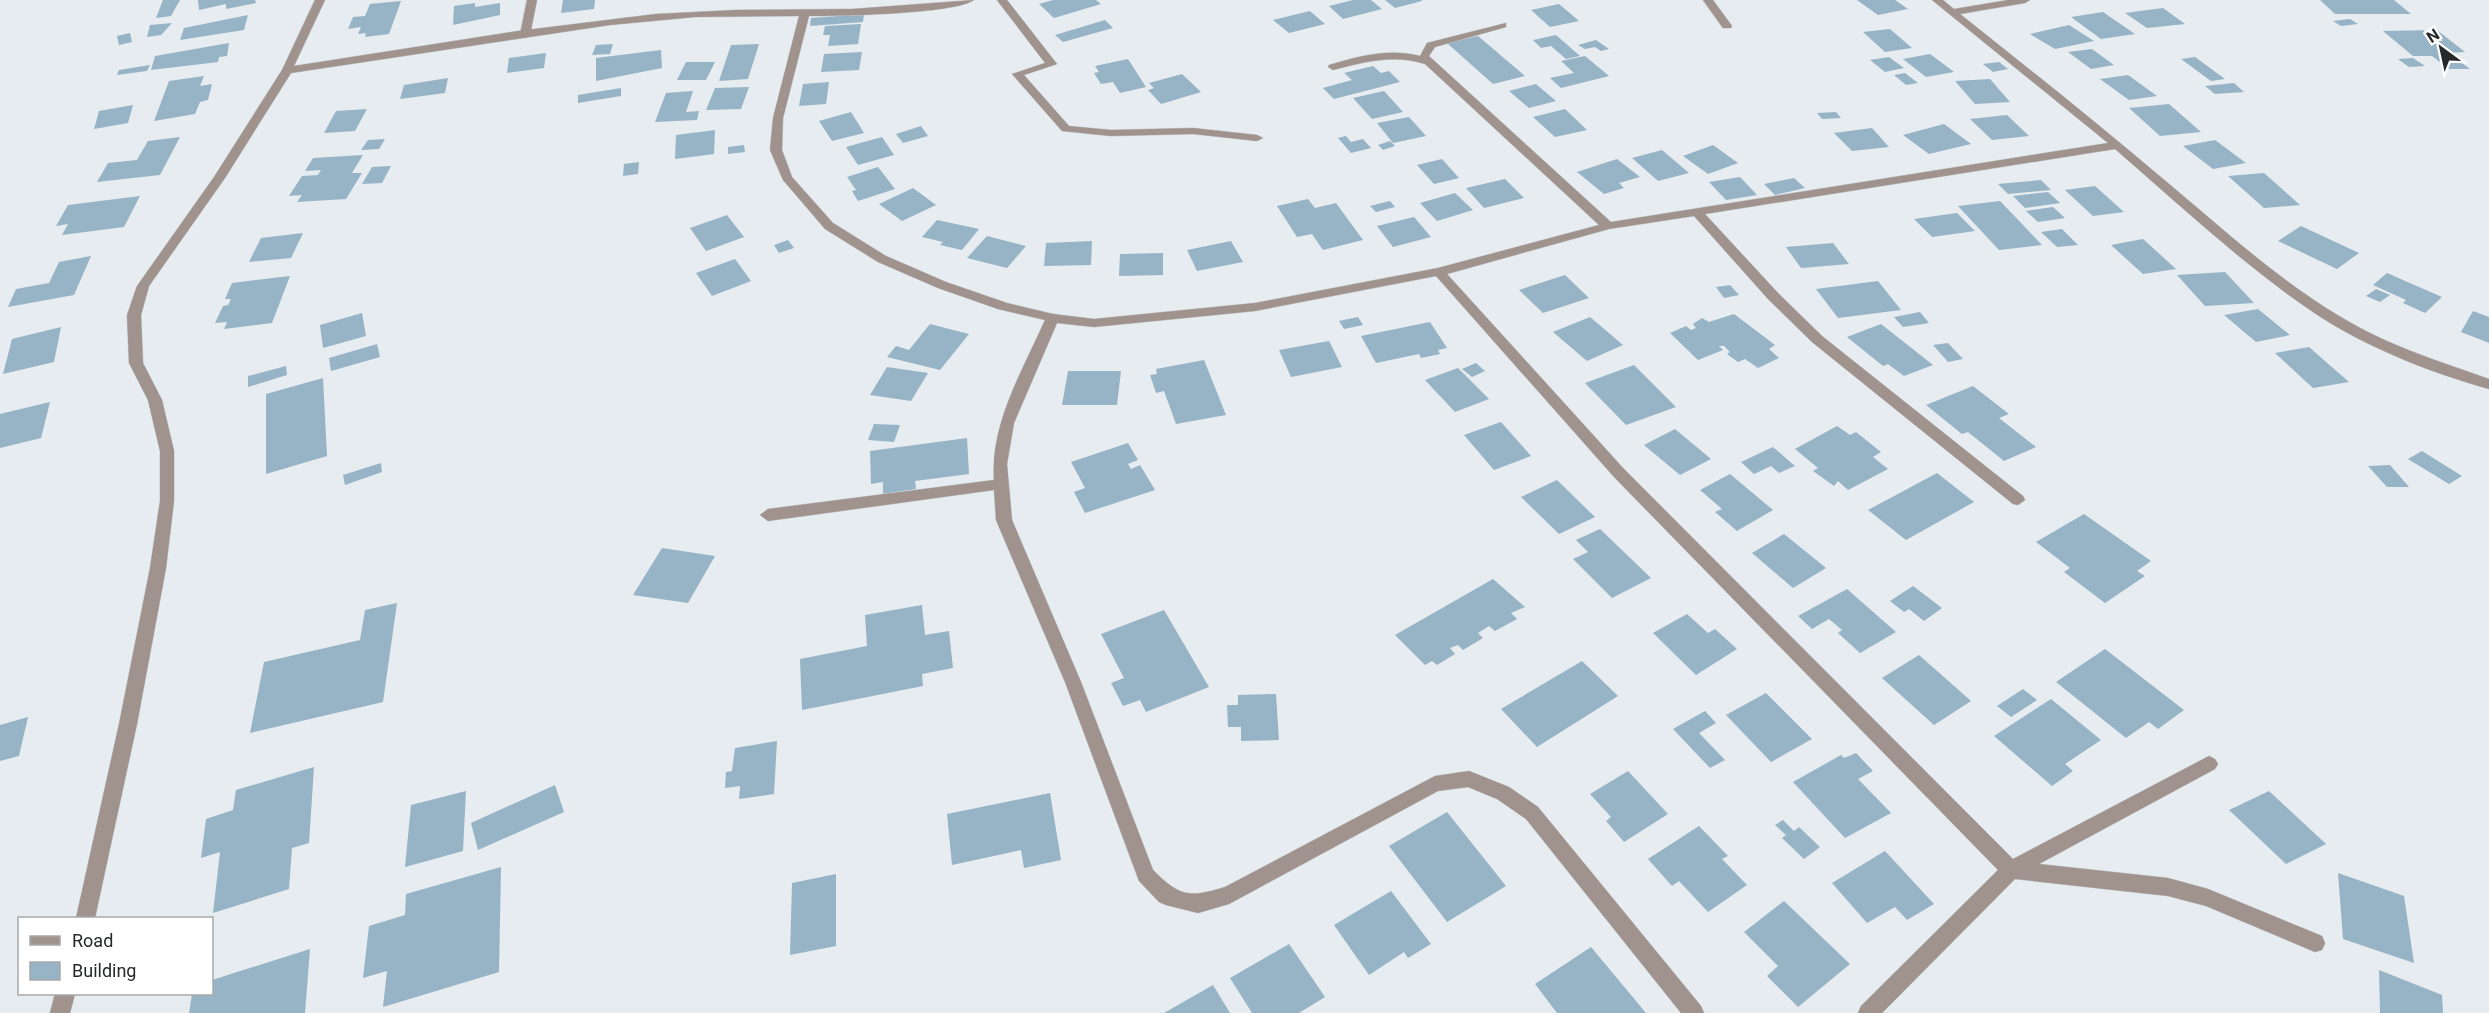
<svg xmlns="http://www.w3.org/2000/svg" width="2489" height="1013" font-family="Roboto,sans-serif">
	<rect width="100%" height="100%" fill="#e6ecf0"/>
	<g fill="#97b3c6">
		<polygon points="163,0 180,0 171,16 156,18"/>
		<polygon points="198,0 255,0 256,3 226,9 226,4 199,10"/>
		<polygon points="563,0 595,0 594,9 561,13"/>
		<polygon points="1053,0 1096,0 1101,4 1054,18 1039,4"/>
		<polygon points="1353,0 1371,0 1382,9 1343,19 1329,6"/>
		<polygon points="1385,0 1422,0 1422,1 1395,8"/>
		<polygon points="1857,0 1895,0 1908,9 1878,15"/>
		<polygon points="2320,0 2394,0 2411,14 2335,14"/>
		<polygon points="401,1 389,34 365,37 366,33 358,34 361,27 348,29 353,17 365,16 370,4"/>
		<polygon points="475,3 475,7 500,3 500,15 453,25 454,6"/>
		<polygon points="1559,4 1579,21 1550,27 1531,10"/>
		<polygon points="2163,8 2185,24 2147,28 2125,13"/>
		<polygon points="1310,11 1325,24 1289,33 1273,20"/>
		<polygon points="2103,12 2135,34 2101,39 2071,17"/>
		<polygon points="864,14 863,22 810,26 811,18"/>
		<polygon points="248,15 244,30 180,40 184,28"/>
		<polygon points="2350,19 2358,24 2341,26 2333,21"/>
		<polygon points="1105,20 1113,28 1063,42 1055,35"/>
		<polygon points="172,23 161,35 147,37 150,25"/>
		<polygon points="861,24 858,44 828,46 830,35 823,35 825,26"/>
		<polygon points="2069,25 2094,41 2055,49 2030,34"/>
		<polygon points="1890,29 1912,48 1885,52 1863,32"/>
		<polygon points="2437,30 2465,52 2449,53 2470,69 2449,69 2432,56 2413,56 2383,31"/>
		<polygon points="130,33 132,42 119,45 117,36"/>
		<polygon points="1556,35 1580,56 1566,59 1551,46 1541,48 1533,40"/>
		<polygon points="1478,36 1525,76 1493,84 1447,43"/>
		<polygon points="1596,40 1609,49 1601,51 1595,47 1585,49 1578,45"/>
		<polygon points="229,43 227,56 219,57 218,62 151,70 155,56"/>
		<polygon points="613,44 610,54 592,55 596,45"/>
		<polygon points="759,44 748,79 719,81 731,45"/>
		<polygon points="2092,49 2114,65 2091,69 2068,52"/>
		<polygon points="661,50 662,68 596,81 596,58"/>
		<polygon points="862,52 859,70 821,72 824,54"/>
		<polygon points="546,53 544,68 507,73 509,58"/>
		<polygon points="1930,54 1954,72 1926,77 1903,59"/>
		<polygon points="1585,56 1609,76 1561,88 1550,78 1574,73 1561,61"/>
		<polygon points="1889,57 1904,68 1885,72 1870,60"/>
		<polygon points="2195,57 2225,79 2211,81 2181,59"/>
		<polygon points="2413,58 2425,66 2409,67 2398,59"/>
		<polygon points="1128,59 1146,87 1120,93 1113,82 1101,84 1094,73 1099,72 1095,66"/>
		<polygon points="686,62 715,62 706,80 677,80"/>
		<polygon points="1999,62 2008,69 1993,72 1983,64"/>
		<polygon points="150,65 147,71 117,75 119,70"/>
		<polygon points="1373,66 1381,73 1389,71 1400,82 1334,99 1323,88 1352,80 1344,73"/>
		<polygon points="1905,73 1918,83 1906,85 1894,75"/>
		<polygon points="1182,74 1201,92 1161,104 1148,90 1154,88 1149,83"/>
		<polygon points="2128,75 2157,96 2129,100 2100,79"/>
		<polygon points="204,76 200,86 212,84 208,100 200,102 195,114 154,121 169,81"/>
		<polygon points="448,78 445,93 400,99 404,85"/>
		<polygon points="1990,79 2010,102 1975,104 1955,81"/>
		<polygon points="829,82 826,104 799,106 803,84"/>
		<polygon points="2234,83 2244,92 2215,94 2205,86"/>
		<polygon points="1536,84 1556,101 1529,108 1509,91"/>
		<polygon points="749,87 741,109 706,110 715,88"/>
		<polygon points="621,88 621,96 578,103 578,95"/>
		<polygon points="693,91 686,112 699,111 697,120 655,122 666,93"/>
		<polygon points="1384,91 1403,112 1372,119 1353,98"/>
		<polygon points="2169,104 2201,132 2160,136 2129,108"/>
		<polygon points="133,105 128,123 94,129 99,111"/>
		<polygon points="367,109 355,131 324,133 336,111"/>
		<polygon points="1565,109 1587,130 1555,137 1533,117"/>
		<polygon points="851,112 864,133 832,141 819,121"/>
		<polygon points="1836,112 1841,118 1822,119 1817,113"/>
		<polygon points="2007,115 2029,136 1992,140 1970,119"/>
		<polygon points="1409,117 1426,136 1393,143 1377,123"/>
		<polygon points="1944,124 1971,144 1929,154 1903,135"/>
		<polygon points="921,126 928,136 903,143 896,134"/>
		<polygon points="1872,128 1889,147 1852,151 1834,133"/>
		<polygon points="715,130 714,154 675,159 676,135"/>
		<polygon points="1346,136 1351,142 1363,139 1371,148 1351,153 1338,138"/>
		<polygon points="180,137 160,175 97,182 108,163 137,160 148,141"/>
		<polygon points="882,137 894,155 858,165 846,147"/>
		<polygon points="385,139 379,149 361,150 368,140"/>
		<polygon points="2215,140 2246,163 2213,169 2183,146"/>
		<polygon points="1390,141 1395,146 1383,150 1378,145"/>
		<polygon points="744,145 745,152 728,154 728,147"/>
		<polygon points="1713,145 1738,163 1708,174 1683,156"/>
		<polygon points="1662,150 1689,173 1658,181 1632,158"/>
		<polygon points="363,155 352,173 362,173 346,199 297,202 302,195 289,196 302,176 318,175 321,170 305,171 313,158"/>
		<polygon points="1442,159 1459,178 1434,184 1417,165"/>
		<polygon points="1617,159 1640,177 1619,183 1624,188 1604,194 1577,172"/>
		<polygon points="639,162 638,174 623,176 624,164"/>
		<polygon points="391,166 382,183 362,184 372,167"/>
		<polygon points="878,167 895,189 858,201 852,191 856,190 847,177"/>
		<polygon points="2264,173 2300,205 2264,208 2228,176"/>
		<polygon points="1740,177 1757,195 1726,200 1709,182"/>
		<polygon points="1794,178 1805,188 1775,195 1764,184"/>
		<polygon points="1505,179 1524,198 1484,208 1466,188"/>
		<polygon points="2041,180 2051,190 2008,194 1998,184"/>
		<polygon points="2095,186 2124,212 2093,216 2065,190"/>
		<polygon points="913,188 936,205 902,221 879,204"/>
		<polygon points="2048,192 2060,203 2025,208 2013,196"/>
		<polygon points="1455,193 1473,210 1437,221 1420,203"/>
		<polygon points="140,196 124,227 62,235 68,224 56,226 68,205"/>
		<polygon points="1308,199 1315,208 1336,203 1363,240 1323,250 1312,234 1297,237 1277,206"/>
		<polygon points="1390,201 1395,207 1376,212 1370,206"/>
		<polygon points="2000,201 2042,245 1999,250 1958,206"/>
		<polygon points="2053,207 2065,218 2038,222 2026,211"/>
		<polygon points="1957,213 1975,231 1932,237 1914,219"/>
		<polygon points="727,215 744,237 706,251 690,228"/>
		<polygon points="1414,217 1431,237 1393,247 1377,226"/>
		<polygon points="937,220 979,229 962,250 940,245 943,242 922,237"/>
		<polygon points="2301,226 2359,253 2337,269 2278,241"/>
		<polygon points="2062,229 2078,245 2057,247 2041,232"/>
		<polygon points="303,233 291,258 249,262 261,238"/>
		<polygon points="987,236 1026,246 1007,268 967,258"/>
		<polygon points="2143,239 2176,269 2143,274 2111,245"/>
		<polygon points="788,240 794,248 779,253 774,245"/>
		<polygon points="1092,241 1091,265 1044,266 1046,243"/>
		<polygon points="1231,241 1243,262 1197,271 1187,250"/>
		<polygon points="1833,243 1849,264 1801,268 1786,247"/>
		<polygon points="1163,253 1163,275 1119,276 1120,254"/>
		<polygon points="91,256 74,295 8,307 16,289 49,283 59,262"/>
		<polygon points="735,259 751,281 712,296 696,273"/>
		<polygon points="2225,272 2254,303 2205,306 2177,275"/>
		<polygon points="2387,273 2442,297 2425,313 2403,303 2406,300 2373,285"/>
		<polygon points="1565,275 1589,298 1543,313 1519,290"/>
		<polygon points="290,276 272,323 224,329 227,322 215,323 223,306 228,305 231,299 225,299 232,283"/>
		<polygon points="1878,281 1901,310 1838,318 1816,289"/>
		<polygon points="1730,285 1739,295 1724,298 1716,287"/>
		<polygon points="2376,289 2390,295 2380,302 2366,296"/>
		<polygon points="2258,309 2290,335 2256,342 2224,315"/>
		<polygon points="2473,311 2489,317 2489,343 2461,332"/>
		<polygon points="1920,312 1929,323 1903,327 1894,317"/>
		<polygon points="362,313 366,336 323,348 320,325"/>
		<polygon points="1734,314 1775,345 1769,349 1779,358 1758,368 1745,359 1738,362 1727,354 1730,352 1724,346 1719,346 1723,350 1698,360 1670,333 1686,326 1691,330 1696,328 1693,324 1702,318 1709,322"/>
		<polygon points="1358,317 1363,325 1344,329 1339,321"/>
		<polygon points="1590,317 1623,345 1587,361 1553,332"/>
		<polygon points="1430,322 1447,348 1438,350 1440,354 1421,358 1419,354 1376,363 1361,336"/>
		<polygon points="930,324 969,334 940,370 887,357 896,346 909,350"/>
		<polygon points="1881,324 1933,365 1904,376 1888,364 1883,366 1847,337"/>
		<polygon points="61,327 54,362 3,374 12,339"/>
		<polygon points="1329,341 1342,367 1291,377 1279,350"/>
		<polygon points="1948,343 1963,359 1948,362 1933,345"/>
		<polygon points="377,344 380,357 331,371 329,358"/>
		<polygon points="2309,347 2349,382 2313,388 2275,353"/>
		<polygon points="1204,360 1226,415 1176,424 1164,391 1156,393 1150,375 1157,374 1156,369"/>
		<polygon points="1476,363 1485,371 1472,377 1462,369"/>
		<polygon points="1634,365 1676,407 1626,425 1585,383"/>
		<polygon points="286,366 287,375 248,387 248,376"/>
		<polygon points="887,367 928,373 911,401 870,395"/>
		<polygon points="1458,368 1489,399 1455,412 1425,380"/>
		<polygon points="1068,371 1121,371 1117,405 1062,405"/>
		<polygon points="323,378 327,456 266,474 266,394"/>
		<polygon points="1973,386 2009,414 1999,418 2036,447 2004,461 1968,432 1962,434 1926,405"/>
		<polygon points="50,402 41,438 0,448 0,414"/>
		<polygon points="1501,422 1531,456 1494,470 1464,435"/>
		<polygon points="874,424 900,425 894,442 868,440"/>
		<polygon points="1837,426 1850,435 1856,432 1881,452 1873,457 1888,469 1848,490 1838,481 1834,486 1813,471 1818,468 1795,449"/>
		<polygon points="1675,429 1711,459 1680,475 1644,445"/>
		<polygon points="967,438 969,474 915,481 916,489 883,494 883,482 871,484 870,451"/>
		<polygon points="1128,443 1138,460 1128,464 1131,469 1140,465 1155,490 1085,513 1074,492 1085,488 1071,462"/>
		<polygon points="1773,447 1795,466 1779,473 1771,466 1754,474 1741,462"/>
		<polygon points="2422,451 2462,476 2449,484 2408,459"/>
		<polygon points="381,463 382,472 345,485 343,475"/>
		<polygon points="2390,465 2409,487 2387,487 2368,466"/>
		<polygon points="1937,473 1974,502 1906,540 1868,510"/>
		<polygon points="1730,474 1773,510 1737,531 1715,512 1722,509 1700,490"/>
		<polygon points="1557,480 1595,517 1559,534 1521,497"/>
		<polygon points="2084,514 2151,561 2137,571 2145,576 2105,603 2064,572 2070,568 2036,542"/>
		<polygon points="1600,529 1651,578 1612,598 1573,559 1588,552 1576,540"/>
		<polygon points="1784,534 1826,568 1793,588 1752,553"/>
		<polygon points="662,548 715,556 688,603 633,595"/>
		<polygon points="1493,579 1525,607 1511,613 1517,619 1495,631 1489,626 1478,633 1483,638 1463,650 1458,645 1450,648 1455,654 1437,665 1432,661 1425,665 1395,635"/>
		<polygon points="1913,586 1942,608 1924,621 1909,609 1904,612 1890,601"/>
		<polygon points="1847,589 1896,632 1860,653 1838,633 1842,630 1829,619 1812,629 1798,616"/>
		<polygon points="397,603 383,702 250,733 264,662 360,640 365,610"/>
		<polygon points="922,605 925,635 949,631 953,668 922,674 923,686 802,710 800,659 867,646 865,615"/>
		<polygon points="1164,610 1209,687 1146,712 1140,700 1123,706 1111,683 1124,678 1101,634"/>
		<polygon points="1687,614 1708,633 1715,629 1737,649 1696,675 1653,633"/>
		<polygon points="2105,649 2184,710 2158,729 2149,722 2126,738 2056,682"/>
		<polygon points="1919,655 1971,701 1934,725 1882,678"/>
		<polygon points="1582,661 1618,696 1537,747 1501,709"/>
		<polygon points="2023,689 2037,700 2011,717 1997,706"/>
		<polygon points="1766,693 1812,739 1771,762 1726,715"/>
		<polygon points="1276,694 1279,740 1241,741 1241,727 1228,727 1227,705 1238,705 1238,695"/>
		<polygon points="2051,699 2101,740 2065,764 2073,771 2052,786 1994,736"/>
		<polygon points="1705,711 1716,723 1699,733 1725,760 1710,768 1673,729"/>
		<polygon points="28,717 19,756 0,761 0,725"/>
		<polygon points="777,741 774,794 739,799 740,786 725,788 726,772 732,771 735,748"/>
		<polygon points="1856,753 1873,771 1858,779 1891,813 1845,838 1793,782 1841,755 1844,758"/>
		<polygon points="314,767 309,843 292,848 289,889 213,913 220,852 201,858 206,819 233,810 236,790"/>
		<polygon points="1628,771 1668,814 1624,842 1606,821 1611,817 1590,794"/>
		<polygon points="555,785 564,812 478,850 471,823"/>
		<polygon points="466,791 463,851 405,867 411,805"/>
		<polygon points="2269,791 2326,844 2286,864 2229,810"/>
		<polygon points="1050,793 1061,860 1024,868 1021,850 952,865 947,814"/>
		<polygon points="1447,812 1506,886 1447,922 1389,846"/>
		<polygon points="1783,820 1794,831 1799,827 1820,847 1804,859 1782,838 1786,835 1775,825"/>
		<polygon points="1699,826 1728,856 1722,859 1747,885 1708,912 1679,881 1672,886 1648,859"/>
		<polygon points="1885,851 1934,904 1907,920 1895,907 1867,923 1832,883"/>
		<polygon points="501,867 499,972 383,1007 387,971 363,978 369,926 405,915 406,894"/>
		<polygon points="2338,873 2404,896 2414,963 2343,939"/>
		<polygon points="836,874 836,946 790,955 792,883"/>
		<polygon points="1391,891 1431,944 1408,958 1404,952 1369,975 1334,925"/>
		<polygon points="1784,901 1850,964 1798,1007 1767,976 1778,966 1744,932"/>
		<polygon points="1289,944 1325,997 1299,1013 1252,1013 1230,978"/>
		<polygon points="1591,947 1646,1013 1557,1013 1535,984"/>
		<polygon points="310,949 305,1013 189,1013 192,994 212,994 212,980"/>
		<polygon points="2379,970 2442,995 2443,1013 2380,1013"/>
		<polygon points="1213,985 1230,1013 1164,1013"/>
	</g>
	<g fill="none" stroke-linecap="round" stroke-linejoin="round">
		<g stroke="#c3c9cc" stroke-width="1">
			<polygon id="lane" points="527,0 537,0 530,35 525,38 520,35"/>
		</g>
		<g stroke="#c3c9cc" stroke-width="1">
			<g id="street">
				<path d="M315,0H325L294,66L518,31L656,14L735,10L852,9L974,0C955,14 838,16 809,16L783,118L782,150L792,177L833,223L886,256L946,282L1007,303L1053,314L1094,319L1255,303L1438,268L1599,225L1425,64C1392,54 1365,62 1333,70L1328,67L1329,65C1359,56 1389,48 1420,56L1427,43L1506,23V27L1435,47L1429,56L1611,222L2108,143L1932,0H1943L1954,9L2008,0H2030L2025,3L1960,14C2028,68 2096,122 2162,178C2227,232 2290,292 2366,331C2405,351 2447,364 2489,379V389C2429,372 2365,347 2313,312C2242,264 2179,204 2115,149L1705,214L1778,293L1822,336L2023,496L2025,500L2018,505L2013,504L1812,342L1768,299L1694,216L1609,229L1447,274L1624,469L2013,859L2209,756L2215,759L2218,764L2215,769L2039,864L2168,878L2208,889L2322,936L2325,943L2322,950L2315,952L2206,906L2168,896L2015,879L1882,1013H1858L1861,1006L1998,870L1614,477L1436,276L1255,311L1094,327L1057,323L1014,423L1007,464L1012,520L1081,682L1153,870C1180,897 1189,898 1225,887L1435,776L1469,771L1509,787L1538,807L1701,1006L1704,1013H1681L1526,819L1497,799L1468,787L1438,791L1229,904L1198,913L1166,905L1159,902L1139,881L1065,682L996,520L994,490L768,521L760,515L768,509L994,480C990,423 1023,370 1045,320L998,309L938,288L878,262L825,229L783,180L770,150L773,118L799,16L695,17L610,25L291,73L225,178L149,286L141,315L143,363L162,400L174,451V501L166,568L137,724L95,918H76L119,724L150,568L160,501V451L148,400L129,363L127,315L137,286L214,177L282,70Z"/>
				<polygon points="997,0 1007,0 1057,64 1024,75 1069,126 1111,130 1193,128 1257,135 1263,138 1257,141 1193,134 1111,136 1062,131 1012,74 1045,63"/>
				<polygon points="1703,0 1713,0 1732,26 1731,28 1723,28"/>
				<polygon points="55,994 75,994 70,1013 50,1013"/>
			</g>
		</g>
		<use href="#lane" fill="#a0928d" fill-rule="evenodd"/>
		<use href="#street" fill="#a0928d" fill-rule="evenodd"/>
	</g>
	<rect x="18" y="917" width="195" height="78" fill="#ffffff" stroke="#a8a9aa" stroke-width="1.5"/>
	<rect x="30" y="936" width="30" height="9" fill="#a0928d" stroke="#a8a9aa" stroke-width="1.5"/>
	<text x="72" y="947" font-size="18" fill="#26282a">Road</text>
	<rect x="30" y="962" width="30" height="18" fill="#97b3c6" stroke="#a8a9aa" stroke-width="1.5"/>
	<text x="72" y="977" font-size="18" fill="#26282a">Building</text>
	<g transform="translate(2441 48) rotate(327)" stroke="#ffffff" stroke-width="4.5" paint-order="stroke">
	<path d="M0-4.5L10 22L0 15L-10 22Z" fill="#26282a"/>
	<text y="-9" font-size="16" font-weight="bold" text-anchor="middle" fill="#26282a">N</text>
	</g>
</svg>
